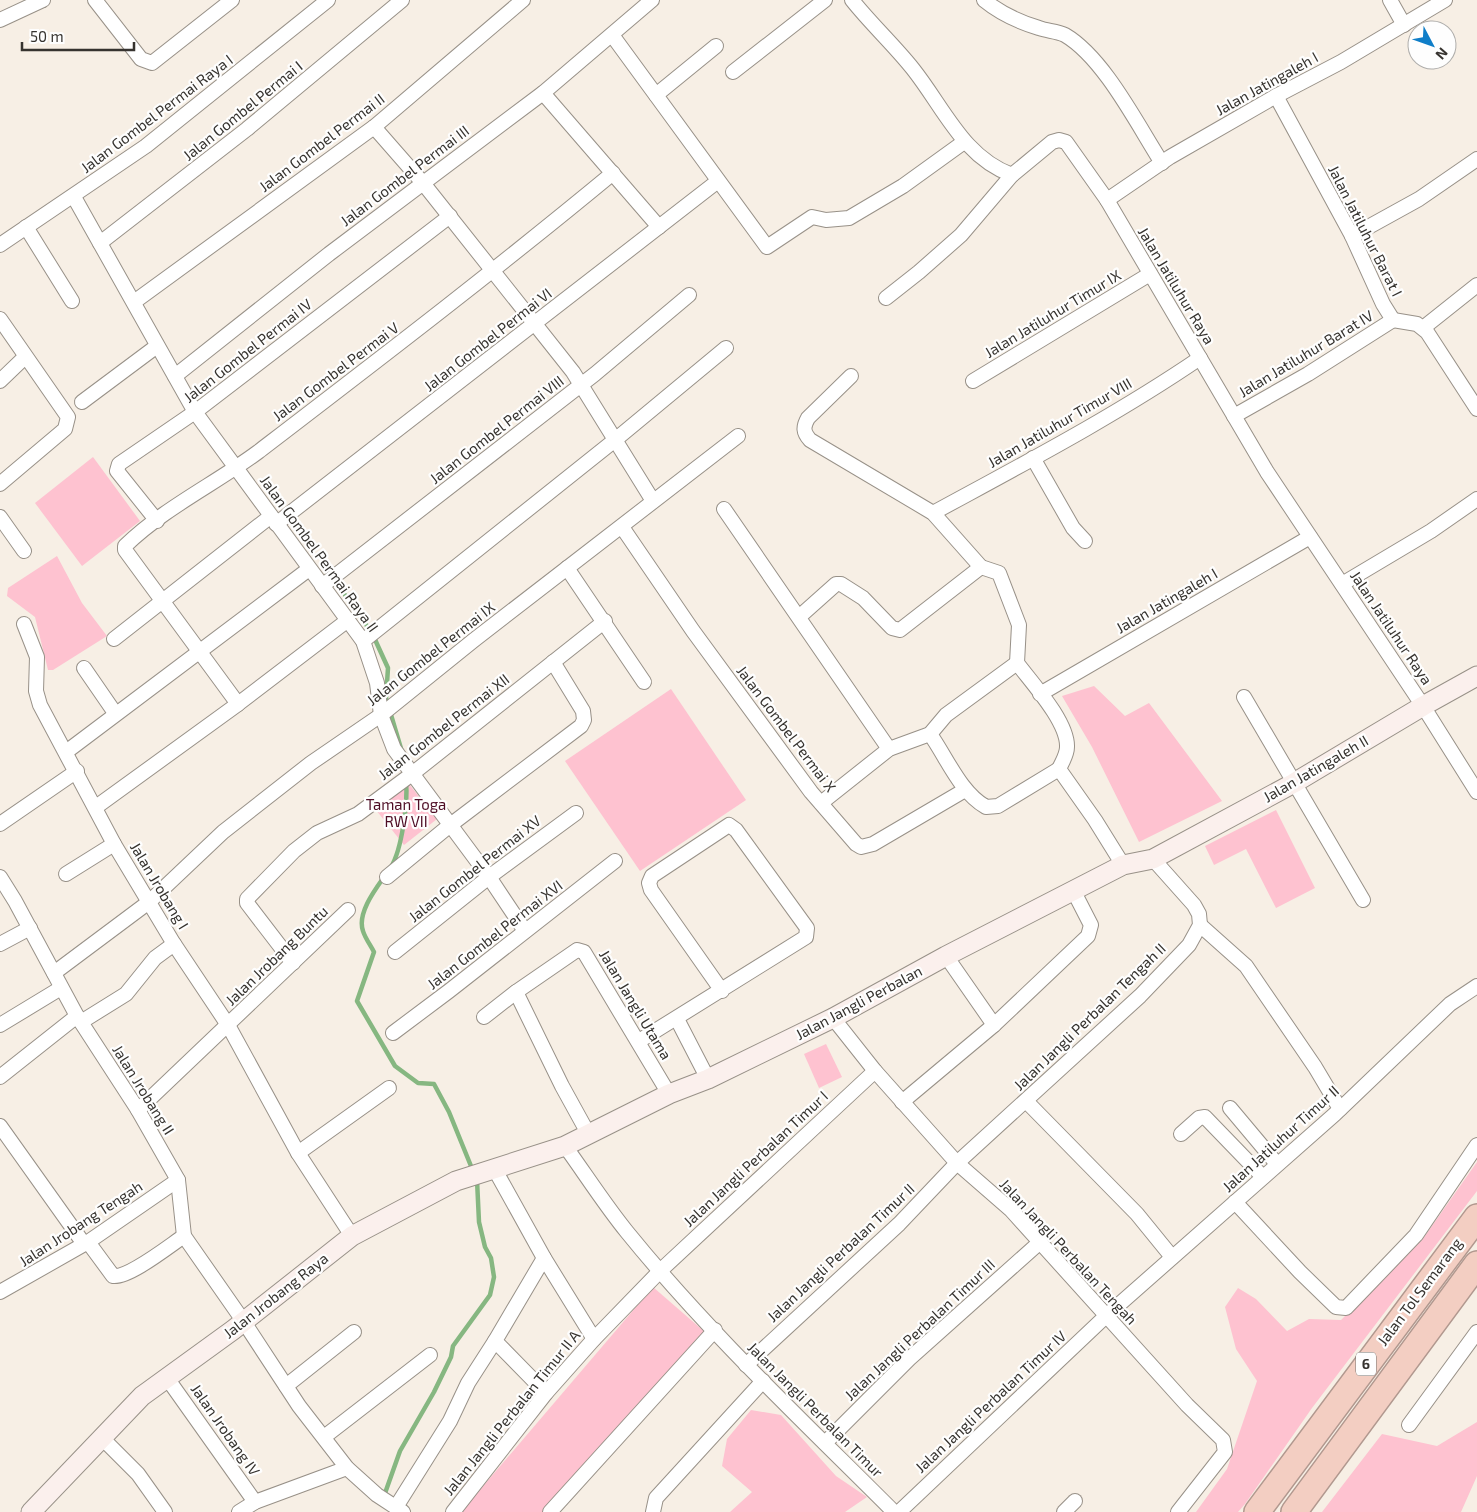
<svg xmlns="http://www.w3.org/2000/svg" width="1477" height="1512" font-family="'Exo 2',sans-serif">
	<rect width="100%" height="100%" fill="#f7efe5"/>
	<g fill="#fec2d0">
		<polygon points="93,457 140,521 82,566 35,503"/>
		<polygon points="57,556 82,603 107,636 53,670 48,670 35,617 7,596 8,588"/>
		<polygon points="1094,686 1125,716 1149,703 1222,801 1139,842 1092,747 1062,696"/>
		<polygon points="671,689 746,800 640,871 565,761"/>
		<polygon points="409,784 437,819 404,845 376,810"/>
		<polygon points="1276,810 1315,888 1276,908 1246,849 1214,865 1205,846"/>
		<polygon points="826,1044 842,1077 819,1088 804,1054"/>
		<polygon points="1477,1162 1477,1191 1312,1408 1245,1504 1238,1512 1196,1512 1227,1469 1257,1381 1236,1349 1225,1307 1238,1288 1256,1299 1287,1331 1309,1319 1341,1320 1422,1240"/>
		<polygon points="653,1287 706,1333 557,1512 461,1512"/>
		<polygon points="751,1410 781,1415 836,1476 867,1497 845,1512 730,1512 752,1492 722,1466 727,1439"/>
		<polygon points="1477,1422 1477,1476 1461,1512 1322,1512 1382,1434 1437,1446"/>
	</g>
	<g fill="none" stroke-linecap="round" stroke-linejoin="round">
		<g stroke="#86b781" stroke-width="4.5">
			<polyline points="345,595 372,633 388,668 386,698 402,752"/>
			<path d="M391,867C402,849 408,802 406,782"/>
			<path d="M384,877C374,891 357,914 363,931C365,938 371,946 374,952L357,1001L395,1066L418,1083L434,1084L449,1112L473,1171"/>
			<polyline points="384,1496 400,1451 434,1392 451,1357 453,1346 490,1295 494,1277 491,1258 485,1247 479,1222 477,1180"/>
		</g>
		<g stroke="#989188" stroke-width="16">
			<g id="street">
				<polyline points="95,0 141,59 152,63 232,0"/>
				<path d="M852,0C871,24 894,45 913,69C944,108 963,157 1012,175"/>
				<path d="M984,0C1000,13 1019,22 1039,28C1047,31 1057,31 1065,35C1104,58 1137,124 1162,163"/>
				<polyline points="1390,0 1404,25"/>
				<polyline points="0,20 43,0"/>
				<polyline points="612,35 767,247 812,217 826,220 849,218 903,186 964,142"/>
				<polyline points="733,72 825,0"/>
				<polyline points="543,93 659,227"/>
				<polyline points="656,95 716,46"/>
				<polyline points="1276,96 1352,236 1383,304 1393,320"/>
				<polyline points="374,127 423,183 573,372 653,501"/>
				<polyline points="74,197 195,412 363,641 377,683 381,715 394,749 489,877 525,931"/>
				<polyline points="1107,200 1170,157 1276,96 1341,62 1445,0"/>
				<polyline points="26,227 72,301"/>
				<polyline points="1352,236 1419,199 1477,159"/>
				<polyline points="100,243 247,129 402,0"/>
				<polyline points="0,245 146,146 328,0"/>
				<polyline points="886,298 919,272 961,235 1012,175 1052,142 1059,140 1066,142 1107,200 1267,472 1423,706 1477,792"/>
				<polyline points="134,302 374,127 523,0"/>
				<polyline points="0,319 68,417 65,429 0,484"/>
				<polyline points="1393,320 1417,324 1427,332 1477,409"/>
				<polyline points="1423,328 1477,285"/>
				<polyline points="175,376 329,254 543,93 652,0"/>
				<path d="M851,376L808,418C803,427 803,432 810,440L933,513L981,567L999,573L1019,625L1017,663C1032,683 1068,722 1067,747C1067,755 1062,762 1059,769L1095,820L1123,865"/>
				<polyline points="0,381 25,357"/>
				<polyline points="973,381 1150,274"/>
				<polyline points="82,402 157,346"/>
				<polyline points="1234,416 1308,374 1393,320"/>
				<polyline points="1033,458 1073,528 1085,541"/>
				<polyline points="724,509 889,749"/>
				<path d="M933,513C1023,464 1115,416 1200,358"/>
				<polyline points="0,517 24,551"/>
				<polyline points="157,521 117,471 119,464 195,412 450,216"/>
				<polyline points="276,524 718,181"/>
				<polyline points="622,527 693,631 811,792 856,844 861,847 873,844 965,790"/>
				<polyline points="567,568 644,682"/>
				<polyline points="1342,584 1431,531 1477,499"/>
				<polyline points="322,586 595,374 689,295"/>
				<polyline points="799,617 836,584 841,584 863,598 892,628 900,630 981,567"/>
				<polyline points="24,624 37,657 36,691 40,705 114,844 174,944 228,1025 298,1153 352,1236"/>
				<polyline points="114,639 271,516"/>
				<polyline points="363,641 615,440 726,348"/>
				<polyline points="84,668 115,713"/>
				<polyline points="1040,694 1310,537"/>
				<polyline points="1244,697 1363,900"/>
				<path d="M238,704L125,550V546C164,508 215,484 258,452C378,360 497,269 613,173"/>
				<path d="M930,734C947,758 960,792 986,807L998,806L1059,769"/>
				<polyline points="66,752 309,569"/>
				<polyline points="821,803 889,749 930,734 946,715 1017,663"/>
				<polyline points="96,807 238,704 348,620"/>
				<polyline points="0,824 77,771"/>
				<polyline points="66,874 114,844"/>
				<polyline points="0,877 15,901 77,1016 138,1110 178,1180 184,1236 244,1322 299,1406 347,1468 377,1495 403,1512"/>
				<polyline points="387,877 449,826 581,726 584,720 583,711 553,662"/>
				<polyline points="1200,925 1246,966 1315,1067 1340,1109"/>
				<polyline points="0,944 30,928"/>
				<polyline points="395,952 489,877 576,813"/>
				<polyline points="946,956 994,1025"/>
				<polyline points="293,963 247,903 247,899 294,851 317,833 358,814 412,774 605,621"/>
				<polyline points="54,973 149,902 223,832 311,763 381,715 474,640 738,436"/>
				<polyline points="484,1017 516,992"/>
				<polyline points="833,1018 875,1071 957,1163 1011,1210 1187,1405 1223,1440 1225,1452 1178,1512"/>
				<polyline points="677,1019 708,1079"/>
				<polyline points="81,1022 126,994 155,958 174,944"/>
				<polyline points="0,1025 61,988"/>
				<polyline points="393,1033 449,991 615,861"/>
				<polyline points="639,1041 806,937 807,928 736,830 729,825 652,876 649,883 651,890 722,991"/>
				<polyline points="0,1077 77,1016"/>
				<polyline points="1026,1101 1137,1214 1172,1257"/>
				<polyline points="902,1102 994,1025 1088,936 1091,925 1073,890"/>
				<polyline points="1230,1108 1277,1164"/>
				<polyline points="138,1110 348,910"/>
				<polyline points="0,1126 84,1244"/>
				<polyline points="1181,1134 1199,1118 1205,1117 1263,1177"/>
				<polyline points="589,1135 562,1086 516,992 577,950 584,952 669,1094"/>
				<path d="M565,1146C586,1175 605,1205 627,1232C708,1332 803,1421 894,1512"/>
				<polyline points="298,1153 389,1088"/>
				<polyline points="494,1168 544,1258 594,1339"/>
				<polyline points="1235,1202 1300,1272 1336,1307 1346,1308 1416,1235 1477,1145"/>
				<path d="M88,1242L113,1276C129,1278 169,1246 184,1236"/>
				<polyline points="544,1258 495,1341 546,1393"/>
				<polyline points="0,1292 88,1242 178,1180"/>
				<polyline points="746,1365 899,1224 957,1163 1140,996 1189,945 1200,925 1199,914 1194,905 1153,859"/>
				<polyline points="167,1378 255,1502"/>
				<polyline points="286,1386 354,1332"/>
				<polyline points="1409,1425 1477,1332"/>
				<polyline points="101,1437 138,1474 165,1512"/>
				<polyline points="324,1437 430,1355"/>
				<polyline points="825,1443 909,1359 1039,1243"/>
				<polyline points="396,1507 450,1421 468,1383 495,1341"/>
				<polyline points="239,1512 255,1502 347,1468"/>
				<polyline points="453,1512 546,1393 594,1339 660,1271 875,1071"/>
				<polyline points="550,1512 715,1330"/>
				<polyline points="653,1512 656,1498 763,1381"/>
				<polyline points="899,1512 1106,1316 1335,1114 1450,1004 1477,986"/>
				<polyline points="1064,1512 1075,1501"/>
			</g>
		</g>
		<g stroke="#989188" stroke-width="21">
			<polyline id="secondary" points="31,1512 142,1396 233,1330 352,1236 456,1181 565,1146 669,1094 708,1079 833,1018 946,956 1123,865 1153,859 1294,783 1423,706 1477,676"/>
		</g>
		<g stroke="#b1988f" stroke-width="28">
			<g id="highway">
				<polyline points="1257,1512 1477,1217"/>
				<polyline points="1294,1512 1477,1264"/>
			</g>
		</g>
		<use href="#street" stroke="#fff" stroke-width="14"/>
		<use href="#secondary" stroke="#fbf0ed" stroke-width="19"/>
		<use href="#highway" stroke="#f3cec2" stroke-width="25"/>
	</g>
	<g text-anchor="middle" stroke-width="4.5" stroke-linejoin="round" paint-order="stroke">
		<rect fill="#fefefe" stroke="#72706d" stroke-width="1" x="1356" y="1352.5" width="20" height="23" rx="4"/>
		<g font-size="14" font-weight="bold" fill="#36332f">
			<text x="1366" y="1369">6</text>
		</g>
		<g font-size="15" fill="#36332f" stroke="#fefefe">
			<text transform="translate(1267 84) rotate(-29)" y="5">Jalan Jatingaleh I</text>
			<text transform="translate(243 111) rotate(-39)" y="5">Jalan Gombel Permai I</text>
			<text transform="translate(157 114) rotate(-37)" y="5">Jalan Gombel Permai Raya I</text>
			<text transform="translate(322 143) rotate(-37)" y="5">Jalan Gombel Permai II</text>
			<text transform="translate(405 176) rotate(-37)" y="5">Jalan Gombel Permai III</text>
			<text transform="translate(1365 231) rotate(63)" y="5">Jalan Jatiluhur Barat I</text>
			<text transform="translate(1176 286) rotate(59)" y="5">Jalan Jatiluhur Raya</text>
			<text transform="translate(1053 314) rotate(-31)" y="5">Jalan Jatiluhur Timur IX</text>
			<text transform="translate(488 340) rotate(-38)" y="5">Jalan Gombel Permai VI</text>
			<text transform="translate(248 351) rotate(-38)" y="5">Jalan Gombel Permai IV</text>
			<text transform="translate(1306 354) rotate(-31)" y="5">Jalan Jatiluhur Barat IV</text>
			<text transform="translate(336 372) rotate(-37)" y="5">Jalan Gombel Permai V</text>
			<text transform="translate(1060 423) rotate(-30)" y="5">Jalan Jatiluhur Timur VIII</text>
			<text transform="translate(497 430) rotate(-38)" y="5">Jalan Gombel Permai VIII</text>
			<text transform="translate(319 554) rotate(54)" y="5">Jalan Gombel Permai Raya II</text>
			<text transform="translate(1167 601) rotate(-30)" y="5">Jalan Jatingaleh I</text>
			<text transform="translate(1391 628) rotate(56)" y="5">Jalan Jatiluhur Raya</text>
			<text transform="translate(431 654) rotate(-38)" y="5">Jalan Gombel Permai IX</text>
			<text transform="translate(444 727) rotate(-38)" y="5">Jalan Gombel Permai XII</text>
			<text transform="translate(786 729) rotate(53)" y="5">Jalan Gombel Permai X</text>
			<text transform="translate(1316 769) rotate(-30)" y="5">Jalan Jatingaleh II</text>
			<text transform="translate(475 869) rotate(-38)" y="5">Jalan Gombel Permai XV</text>
			<text transform="translate(159 886) rotate(59)" y="5">Jalan Jrobang I</text>
			<text transform="translate(495 935) rotate(-38)" y="5">Jalan Gombel Permai XVI</text>
			<text transform="translate(277 956) rotate(-44)" y="5">Jalan Jrobang Buntu</text>
			<text transform="translate(859 1003) rotate(-28)" y="5">Jalan Jangli Perbalan</text>
			<text transform="translate(635 1005) rotate(59)" y="5">Jalan Jangli Utama</text>
			<text transform="translate(1090 1017) rotate(-44)" y="5">Jalan Jangli Perbalan Tengah II</text>
			<text transform="translate(143 1090) rotate(58)" y="5">Jalan Jrobang II</text>
			<text transform="translate(1281 1139) rotate(-42)" y="5">Jalan Jatiluhur Timur II</text>
			<text transform="translate(756 1159) rotate(-43)" y="5">Jalan Jangli Perbalan Timur I</text>
			<text transform="translate(81 1224) rotate(-33)" y="5">Jalan Jrobang Tengah</text>
			<text transform="translate(1068 1252) rotate(47)" y="5">Jalan Jangli Perbalan Tengah</text>
			<text transform="translate(841 1253) rotate(-43)" y="5">Jalan Jangli Perbalan Timur II</text>
			<text transform="translate(1420 1292) rotate(-53)" y="5">Jalan Tol Semarang</text>
			<text transform="translate(276 1296) rotate(-38)" y="5">Jalan Jrobang Raya</text>
			<text transform="translate(920 1330) rotate(-43)" y="5">Jalan Jangli Perbalan Timur III</text>
			<text transform="translate(991 1402) rotate(-43)" y="5">Jalan Jangli Perbalan Timur IV</text>
			<text transform="translate(815 1410) rotate(45)" y="5">Jalan Jangli Perbalan Timur</text>
			<text transform="translate(512 1413) rotate(-51)" y="5">Jalan Jangli Perbalan Timur II A</text>
			<text transform="translate(225 1430) rotate(55)" y="5">Jalan Jrobang IV</text>
		</g>
		<g font-size="15" fill="#4e0d25" stroke="#fefefe">
			<text x="406" y="810">Taman Toga<tspan x="406" dy="17">RW VII</tspan></text>
		</g>
	</g>
	<g transform="translate(1432 45) rotate(131)"><circle r="24" fill="#fefefe" stroke="#aeadab"/>
	<path d="M0-4L9 19L0 12L-9 19Z" fill="#0f7ec8"/>
	<text y="-8" font-size="14" font-weight="bold" text-anchor="middle" fill="#36332f">N</text>
	</g>
	<path d="M22 42v8h112v-8" fill="none" stroke="#36332f" stroke-width="2.5"/>
	<text x="30" y="42" font-size="15" fill="#36332f" stroke="#fefefe" stroke-width="4" paint-order="stroke">50 m</text>
</svg>
